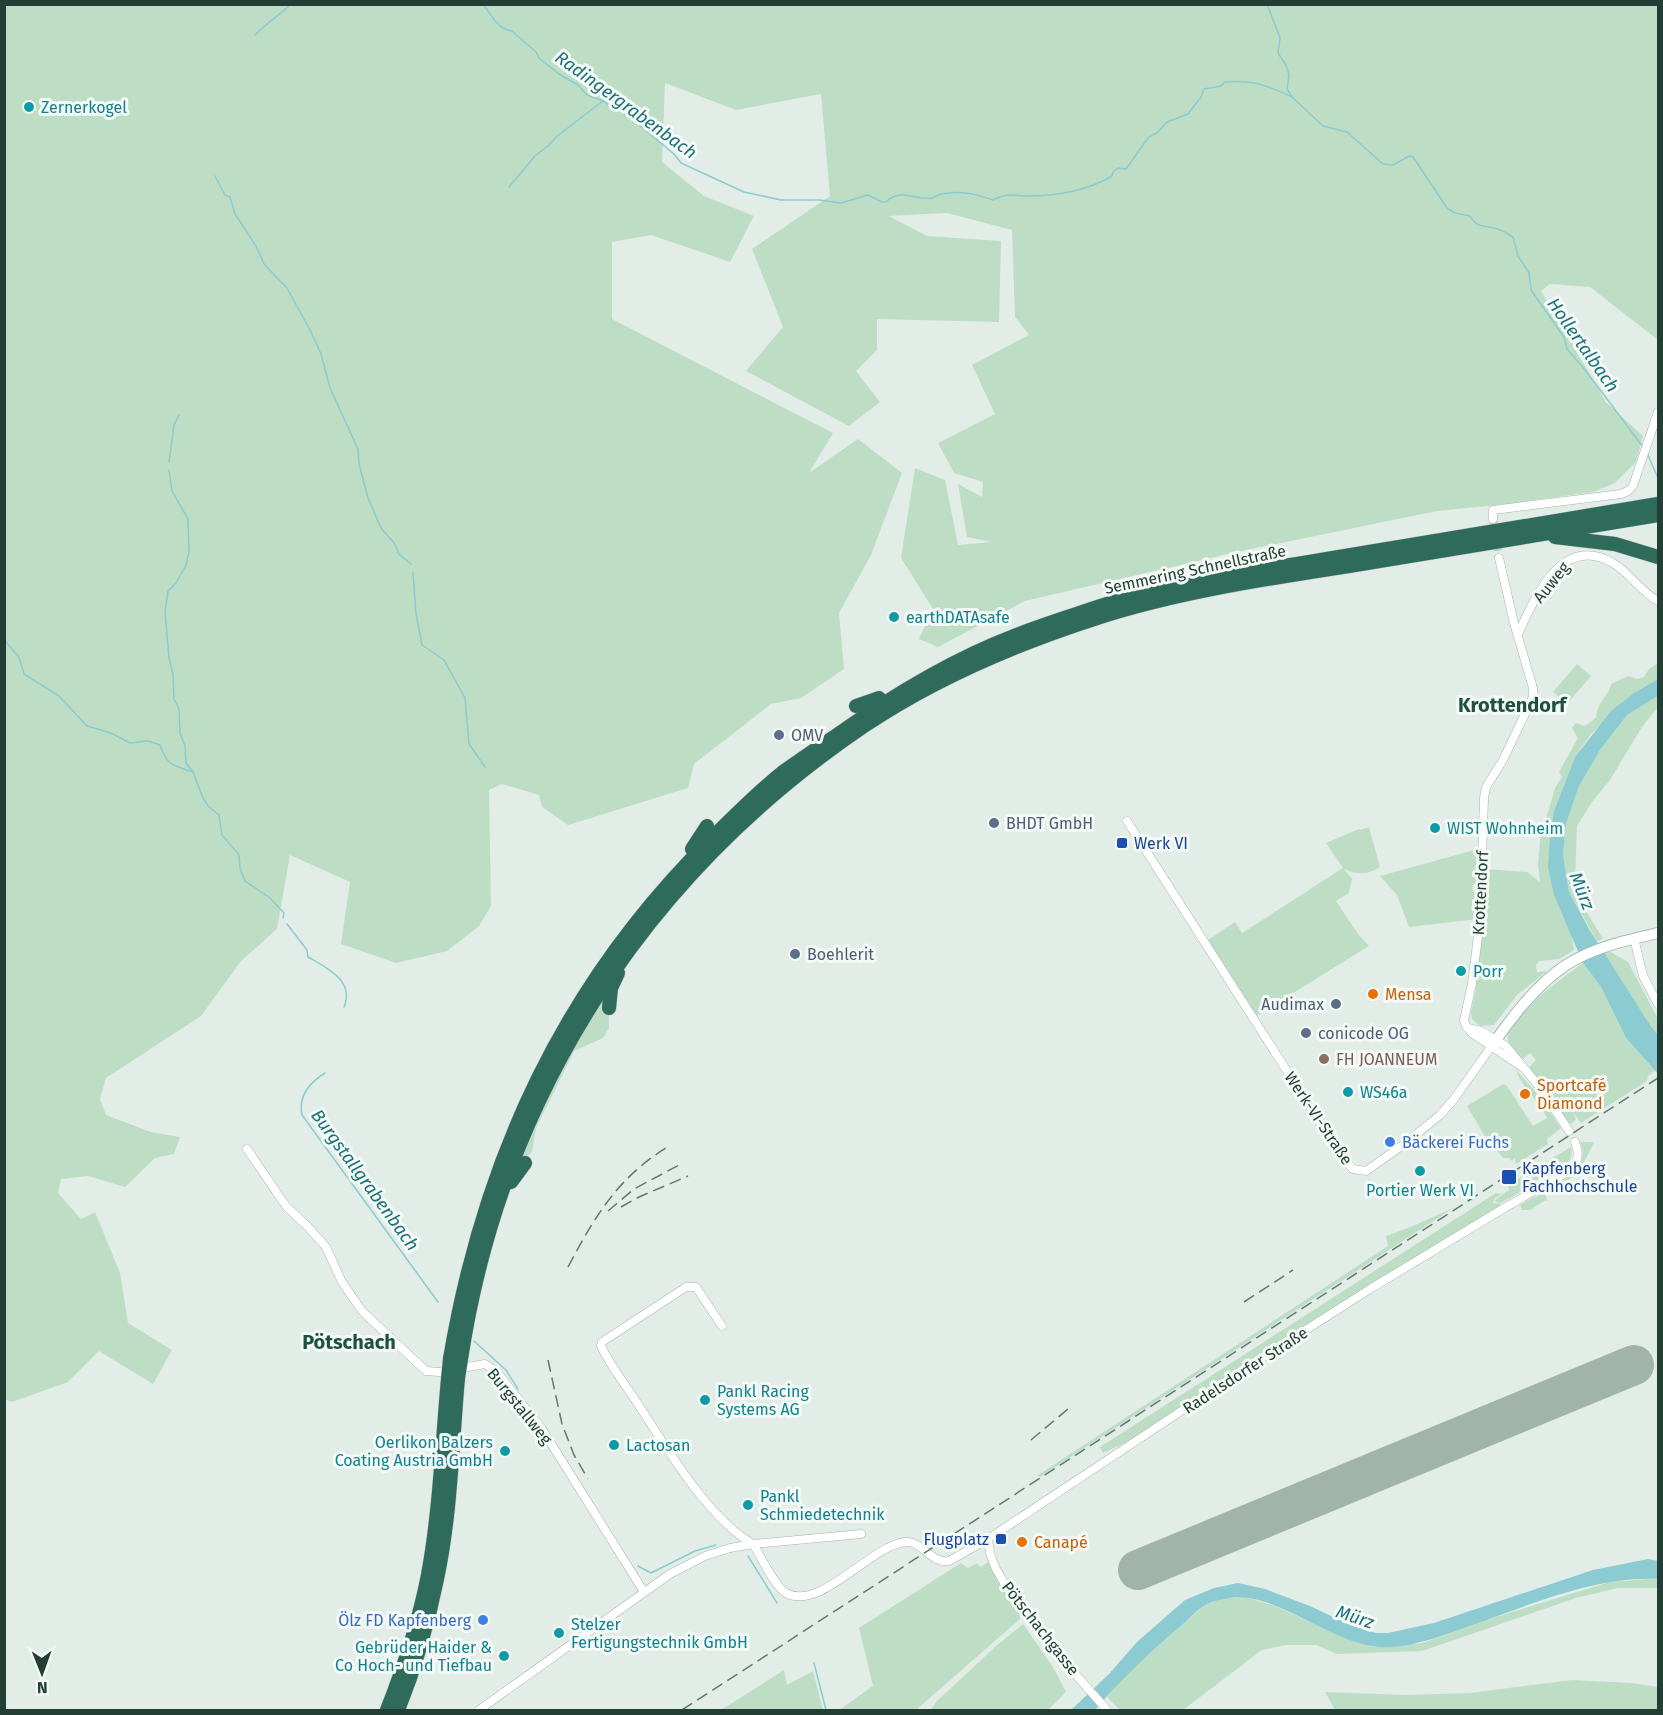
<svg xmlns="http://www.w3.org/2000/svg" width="1663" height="1715" font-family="'Fira Sans',sans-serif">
	<rect width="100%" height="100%" fill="#e3ede8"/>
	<g fill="#bddec4">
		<polygon points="5,4 1658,5 1658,340 1590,287 1550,284 1541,291 1606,402 1643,436 1636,462 1615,483 1593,492 1506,504 1437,511 1232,553 1025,601 938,647 919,639 933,609 901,558 915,468 945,480 958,545 991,542 967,537 958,484 982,497 983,482 954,473 938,443 995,414 972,365 1029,335 1015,317 1012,230 947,213 889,216 927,236 1001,241 999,322 877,319 877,350 856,371 880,402 849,426 746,371 783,327 752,249 830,196 821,94 736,110 665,83 662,162 704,196 754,216 730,262 651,235 612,242 612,319 833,433 809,473 858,439 902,473 871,555 839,613 844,669 801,698 771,704 694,764 688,788 568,825 542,807 539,795 502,784 489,790 491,906 479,926 447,951 396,963 341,944 350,882 290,855 277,929 241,961 201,1016 106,1078 100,1099 106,1115 151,1132 180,1137 174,1154 155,1158 125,1187 88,1176 61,1179 58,1193 81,1219 95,1212 120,1273 128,1323 172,1350 153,1384 99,1351 68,1382 12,1402 4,1399"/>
		<path d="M1658,663V679L1634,693L1591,734L1575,757L1554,811L1574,950L1559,959L1539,961L1536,965L1537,972L1547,971L1517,995L1494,1025L1480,1026L1472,1019L1471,1012L1476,990L1473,986L1479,941L1482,938L1481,931L1485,915L1486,869L1527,872L1540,882L1538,864L1541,828L1546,819L1555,788L1562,777L1559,772L1578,738L1572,728L1576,723L1585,726L1596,718C1598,699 1608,698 1611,684L1628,676L1637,679L1644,677L1649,669Z"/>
		<polygon points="1577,664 1591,676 1567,704 1553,692"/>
		<polygon points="1658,696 1658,707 1642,727 1610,780 1592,802 1577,826 1575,882 1583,906 1603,939 1597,941 1569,892 1563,854 1566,824 1579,786 1600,750 1627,715"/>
		<path d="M1369,827L1380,867C1368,875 1356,875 1344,869L1352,879L1349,893L1336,901L1358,934L1369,946L1256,1016L1208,940L1235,922L1242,933L1343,868L1326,843L1359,829L1360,830Z"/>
		<polygon points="1478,849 1479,883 1472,885 1473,892 1478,890 1478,919 1409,927 1397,895 1380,876"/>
		<polygon points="1609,951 1628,962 1658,1019 1658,1035 1650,1025 1604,953"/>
		<path d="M1583,963L1601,987L1626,1038L1655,1071L1648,1076L1647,1081L1581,1123L1572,1111L1576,1119L1572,1123L1567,1124L1530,1069V1066L1536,1060L1530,1053L1523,1059C1518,1054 1509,1048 1508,1041C1502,1019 1566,976 1583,963Z"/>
		<polygon points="608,990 609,1028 603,1038 574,1051 536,1128 532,1152 520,1162 551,1091 571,1052"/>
		<path d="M1516,1070L1536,1092L1561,1128L1547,1139L1548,1144L1516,1164L1515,1158L1512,1161L1509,1158H1503L1487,1140L1467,1106L1503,1084L1507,1086L1533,1126L1547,1118C1539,1101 1521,1087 1516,1070Z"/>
		<path d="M1580,1142H1594C1578,1176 1576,1176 1545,1195L1548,1202L1546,1200L1530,1210H1522L1520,1205C1541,1193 1596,1173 1580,1142Z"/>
		<path d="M1571,1147C1574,1165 1560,1170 1547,1177L1545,1175L1535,1181L1536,1183L1501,1203L1495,1202L1496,1199L1509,1190L1508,1185Z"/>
		<polygon points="1496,1193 1502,1194 1495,1198 1493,1203 1501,1204 1500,1206 1301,1328 1129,1441 1103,1453 1100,1447"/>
		<polygon points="1455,1207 1040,1477 1038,1475 1388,1246 1386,1236 1413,1226"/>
		<path d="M990,1561C994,1580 1010,1598 1020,1614V1619L916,1710H839L873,1686L859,1628L961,1563L968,1568L977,1563L980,1567Z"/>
		<polygon points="1648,1579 1658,1579 1658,1588 1618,1588 1576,1598 1422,1651 1337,1654 1316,1645 1286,1645 1262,1650 1183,1710 1120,1710 1107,1697 1126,1674 1206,1604 1226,1598 1245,1597 1275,1606 1345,1638 1374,1647 1422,1643 1502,1615 1610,1582"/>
		<polygon points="1023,1624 1053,1667 1066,1692 1048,1710 931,1710 936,1702 995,1647"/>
		<polygon points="784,1670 787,1685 813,1671 823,1710 721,1710"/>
		<polygon points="1572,1680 1631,1683 1658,1687 1658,1710 1335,1710 1325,1692 1405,1695 1470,1693"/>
	</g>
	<g fill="#8ccbd2">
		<polygon points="1658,679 1658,696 1627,715 1600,750 1579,786 1566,824 1563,854 1569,892 1589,929 1650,1025 1658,1035 1658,1074 1626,1038 1601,987 1583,963 1554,895 1548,867 1550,836 1554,811 1575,757 1611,711 1634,693"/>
		<path d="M1648,1559L1658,1561V1579C1596,1576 1529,1605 1470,1626C1444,1635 1419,1645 1391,1647C1335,1651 1275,1586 1224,1599C1219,1600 1211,1602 1207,1604C1198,1609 1190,1618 1182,1625C1150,1652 1122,1678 1095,1710H1071L1109,1674L1137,1642L1185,1600L1214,1588L1238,1583L1265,1589L1310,1606L1348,1624L1376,1633H1388L1434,1623L1593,1570Z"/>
	</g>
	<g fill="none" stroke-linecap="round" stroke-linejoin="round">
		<g stroke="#8ccbd2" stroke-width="1.5">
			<path d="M483,4C491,14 497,29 512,31L536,52L539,58L559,74L578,85L587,95L603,101L631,118L674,154L681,163L744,192L781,200H819L841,203L868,195L882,202H886C901,187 916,201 932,198C935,197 938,195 941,194C960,190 976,194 993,200C1010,192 1013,196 1030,196C1057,196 1089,190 1112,176L1113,172L1118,168L1126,169L1148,138L1158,132L1167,122L1188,114L1201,97L1204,89L1221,86L1225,82C1253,80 1267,85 1292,97"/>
			<path d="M1267,4L1280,38L1278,53L1286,65L1289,75L1287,89L1292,97L1323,126L1347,132L1383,164L1393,165L1409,156L1413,157L1447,208L1455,213L1470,216C1478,230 1487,224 1500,230C1504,231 1509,235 1513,237L1518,256L1529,273L1531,290L1564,337L1567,349L1586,371L1643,447"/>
			<path d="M255,35C266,23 279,16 291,4"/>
			<polyline points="215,176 225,195 230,197 235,214 256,246 264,264 287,288 310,330 321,354 330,388 358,449 359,464 368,498 381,528 394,543 399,554 411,564"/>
			<polyline points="509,187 535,156 549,145 556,137 603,101"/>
			<polyline points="1647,453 1658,478"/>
			<polyline points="169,462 174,425 179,415"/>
			<polyline points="169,470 172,491 188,519 189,552 186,565 176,583 168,591 165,612 169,658 173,674 174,699 179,709 180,733 185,746 186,763 193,772"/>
			<polyline points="413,572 416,614 422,645 444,660 465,698 469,744 485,767"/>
			<path d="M4,640L19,657L24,674L59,696L87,726L111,733L130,743L148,741L160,745C168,767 173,765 193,772L203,798L208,806L219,815L222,835L239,855L240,868L245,881L270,898L284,913L283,918"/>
			<path d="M287,924L307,950L308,957C327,968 355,981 344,1007"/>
			<path d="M325,1073C309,1083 298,1096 302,1115L438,1302"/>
			<polyline points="474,1341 506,1370 518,1389"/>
			<polyline points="748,1556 777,1603"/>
			<polyline points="638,1566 651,1573 695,1551 716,1545"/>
			<polyline points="814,1663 826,1710"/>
		</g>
		<polyline stroke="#a0b4ac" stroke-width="40" points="1138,1570 1634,1365"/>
		<polyline stroke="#bdcac4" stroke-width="8" stroke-dasharray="8 4" stroke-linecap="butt" points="1493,519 1499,558"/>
		<g stroke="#a6b5af" stroke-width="9">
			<g id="street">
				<polyline points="1493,519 1493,510 1621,494 1628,491 1633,486 1658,412"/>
				<polyline points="1499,558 1514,623 1533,688 1533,697 1503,760 1486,787 1484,798 1480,920 1472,984 1464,1020 1466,1026 1473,1034 1522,1067"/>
				<path d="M1518,634C1535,598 1561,533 1613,563C1630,573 1641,592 1658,601"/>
				<polyline points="1127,821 1342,1157 1353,1169 1366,1171 1403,1145 1440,1115 1454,1099 1491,1047"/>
				<polyline points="1634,938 1643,976 1658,1004"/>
				<polyline points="1468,1028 1481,1031 1506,1046 1542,1090 1569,1131"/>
				<polyline points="247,1149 286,1206 308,1227 326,1247 342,1282 362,1311 426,1371 439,1372 485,1364 497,1372 542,1429 644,1592"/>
				<path d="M722,1326L696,1287H686L602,1342L601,1346C610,1365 624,1383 636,1401C665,1445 707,1518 753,1544L861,1534"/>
				<polyline points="988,1539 990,1553 995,1567 1007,1588 1062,1659 1107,1710"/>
				<path d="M479,1710L670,1574L705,1556L730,1548L753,1544C761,1556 774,1586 786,1593C820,1612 870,1546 905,1542C923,1540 930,1564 949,1561L988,1539L1240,1372L1370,1289L1506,1207L1571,1170C1579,1162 1579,1152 1575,1142"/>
			</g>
		</g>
		<g stroke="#a2b9af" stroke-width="12">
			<path id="secondary" d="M1491,1047C1512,1017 1535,986 1566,965C1594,947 1627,940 1658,933"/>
		</g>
		<g stroke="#c1c9c6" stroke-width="15">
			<g id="highway">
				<polyline points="1555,537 1615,544 1658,557"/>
				<polyline points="856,706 879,698"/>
				<polyline points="692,849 707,826"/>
				<polyline points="609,1008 611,988 618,973"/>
				<polyline points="511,1182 525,1163"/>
				<path d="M450,1359C484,1157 565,983 712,838C735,815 758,792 783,772C801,759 819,747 837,735C892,696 951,660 1014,636C1039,626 1065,618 1091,609C1173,582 1260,570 1345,556C1450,538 1554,521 1658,504"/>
				<path d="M461,1359C501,1096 644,875 864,726C934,679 1016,644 1097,618C1178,592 1265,579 1349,566C1452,549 1555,532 1658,515"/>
				<path d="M387,1710C404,1667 419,1621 428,1575C440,1510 442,1444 448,1379"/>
				<path d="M398,1710C415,1668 428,1624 437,1579C451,1513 452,1445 458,1378"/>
			</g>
		</g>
		<use href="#street" stroke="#fff" stroke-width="8"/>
		<use href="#secondary" stroke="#fff" stroke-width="10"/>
		<use href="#highway" stroke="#2f6b5b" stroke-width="14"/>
		<g stroke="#5e7a71" stroke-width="1.5" stroke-dasharray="12 6" stroke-linecap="butt">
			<polyline points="621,1207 639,1197 688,1176"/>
			<polyline points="608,1211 634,1189 681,1164"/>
			<path d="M568,1267C595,1216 618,1177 669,1146"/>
			<polyline points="1244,1302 1293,1270"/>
			<polyline points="548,1360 562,1424 574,1455 588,1479"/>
			<polyline points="1031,1440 1068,1409"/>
			<polyline points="682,1710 1658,1078"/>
		</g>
		<g stroke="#c1c9c6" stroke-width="15" stroke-linecap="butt">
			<g id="highway-bridge">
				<polyline points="458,1378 461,1359"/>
				<polyline points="448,1379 450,1359"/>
			</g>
		</g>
		<use href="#highway-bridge" stroke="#2f6b5b" stroke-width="14"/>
	</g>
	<g fill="#0f9aa8" stroke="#f4f9f6" stroke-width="2">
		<circle cx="29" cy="107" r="6"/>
		<circle cx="894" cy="617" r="6"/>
		<circle cx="1435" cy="828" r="6"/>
		<circle cx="1461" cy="971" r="6"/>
		<circle cx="1348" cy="1092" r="6"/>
		<circle cx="1420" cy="1171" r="6"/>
		<circle cx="705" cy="1400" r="6"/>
		<circle cx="614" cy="1445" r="6"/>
		<circle cx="505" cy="1451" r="6"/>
		<circle cx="748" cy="1505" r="6"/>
		<circle cx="559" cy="1633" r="6"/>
		<circle cx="504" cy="1656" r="6"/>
	</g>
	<g fill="#5c6f8a" stroke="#f4f9f6" stroke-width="2">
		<circle cx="779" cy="735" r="6"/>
		<circle cx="994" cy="823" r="6"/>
		<circle cx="795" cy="954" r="6"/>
		<circle cx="1336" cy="1004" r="6"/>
		<circle cx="1306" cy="1033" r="6"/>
	</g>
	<g fill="#1a4fb4" stroke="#f4f9f6" stroke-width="2">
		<rect x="1116" y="837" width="12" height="12" rx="3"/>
		<rect x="1501" y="1169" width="16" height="16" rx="3"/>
		<rect x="995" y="1533" width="12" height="12" rx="3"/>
	</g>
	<g fill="#e8710a" stroke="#f4f9f6" stroke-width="2">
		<circle cx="1373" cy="994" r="6"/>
		<circle cx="1525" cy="1094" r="6"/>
		<circle cx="1022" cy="1542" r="6"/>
	</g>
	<circle fill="#8d6e63" stroke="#f4f9f6" stroke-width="2" cx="1324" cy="1059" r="6"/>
	<g fill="#3f7fe0" stroke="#f4f9f6" stroke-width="2">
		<circle cx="1390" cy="1142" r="6"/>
		<circle cx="483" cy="1620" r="6"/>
	</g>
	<g text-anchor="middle" stroke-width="6" stroke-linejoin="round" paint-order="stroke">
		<g font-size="16" fill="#0d838f" stroke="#f4f9f6" text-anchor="start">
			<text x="41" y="113">Zernerkogel</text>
			<text x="906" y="623">earthDATAsafe</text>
			<text x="1447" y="834">WIST Wohnheim</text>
			<text x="1473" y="977">Porr</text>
			<text x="1360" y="1098">WS46a</text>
			<text x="1420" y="1196" text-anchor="middle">Portier Werk VI</text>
			<text x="717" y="1397">Pankl Racing<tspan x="717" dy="18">Systems AG</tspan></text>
			<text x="493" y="1448" text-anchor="end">Oerlikon Balzers<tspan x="493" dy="18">Coating Austria GmbH</tspan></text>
			<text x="626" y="1451">Lactosan</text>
			<text x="760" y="1502">Pankl<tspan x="760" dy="18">Schmiedetechnik</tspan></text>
			<text x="571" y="1630">Stelzer<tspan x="571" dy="18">Fertigungstechnik GmbH</tspan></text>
			<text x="492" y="1653" text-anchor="end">Gebrüder Haider &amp;<tspan x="492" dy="18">Co Hoch- und Tiefbau</tspan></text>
		</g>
		<g font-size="16" fill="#233f35" stroke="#f4f9f6">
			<text transform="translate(1195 569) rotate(-12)" y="6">Semmering Schnellstraße</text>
			<text transform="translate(1551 582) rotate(-51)" y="6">Auweg</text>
			<text transform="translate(1480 893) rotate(-87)" y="6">Krottendorf</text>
			<text transform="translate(1319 1118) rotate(56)" y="6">Werk-VI-Straße</text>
			<text transform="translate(1245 1370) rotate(-33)" y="6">Radelsdorfer Straße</text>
			<text transform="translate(520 1406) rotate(51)" y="6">Burgstallweg</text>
			<text transform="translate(1041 1628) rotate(52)" y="6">Pötschachgasse</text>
		</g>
		<g font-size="16" fill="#4e5e75" stroke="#f4f9f6" text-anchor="start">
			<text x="791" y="741">OMV</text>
			<text x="1006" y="829">BHDT GmbH</text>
			<text x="807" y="960">Boehlerit</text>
			<text x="1324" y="1010" text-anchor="end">Audimax</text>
			<text x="1318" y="1039">conicode OG</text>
		</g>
		<g font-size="16" fill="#164399" stroke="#f4f9f6" text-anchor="start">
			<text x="1134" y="849">Werk VI</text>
			<text x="1522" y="1174">Kapfenberg<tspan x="1522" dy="18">Fachhochschule</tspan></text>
			<text x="989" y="1545" text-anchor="end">Flugplatz</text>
		</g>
		<g font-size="16" fill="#c56008" stroke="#f4f9f6" text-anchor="start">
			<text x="1385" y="1000">Mensa</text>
			<text x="1537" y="1091">Sportcafé<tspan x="1537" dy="18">Diamond</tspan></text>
			<text x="1034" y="1548">Canapé</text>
		</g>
		<g font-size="16" fill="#785e54" stroke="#f4f9f6" text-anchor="start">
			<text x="1336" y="1065">FH JOANNEUM</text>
		</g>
		<g font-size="16" fill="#366cbe" stroke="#f4f9f6" text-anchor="start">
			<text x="1402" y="1148">Bäckerei Fuchs</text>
			<text x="471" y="1626" text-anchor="end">Ölz FD Kapfenberg</text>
		</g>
		<g font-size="18" font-style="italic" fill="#1d717b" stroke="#f4f9f6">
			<text transform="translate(626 105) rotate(36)" y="6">Radingergrabenbach</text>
			<text transform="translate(1583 345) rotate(55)" y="6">Hollertalbach</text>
			<text transform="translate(1582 891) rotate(68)" y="6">Mürz</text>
			<text transform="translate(365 1180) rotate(54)" y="6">Burgstallgrabenbach</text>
			<text transform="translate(1355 1617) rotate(19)" y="6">Mürz</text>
		</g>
		<g font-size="20" font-weight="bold" fill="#1f5142" stroke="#f4f9f6">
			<text x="1512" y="712">Krottendorf</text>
			<text x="349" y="1349">Pötschach</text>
		</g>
	</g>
	<rect width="1663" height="1715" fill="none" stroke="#233f35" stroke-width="12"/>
	<g transform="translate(42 1673) rotate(179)" stroke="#f4f9f6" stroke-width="4.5" paint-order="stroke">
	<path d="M0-4.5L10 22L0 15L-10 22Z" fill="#233f35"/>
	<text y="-9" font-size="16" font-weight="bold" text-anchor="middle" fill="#233f35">N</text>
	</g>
</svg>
